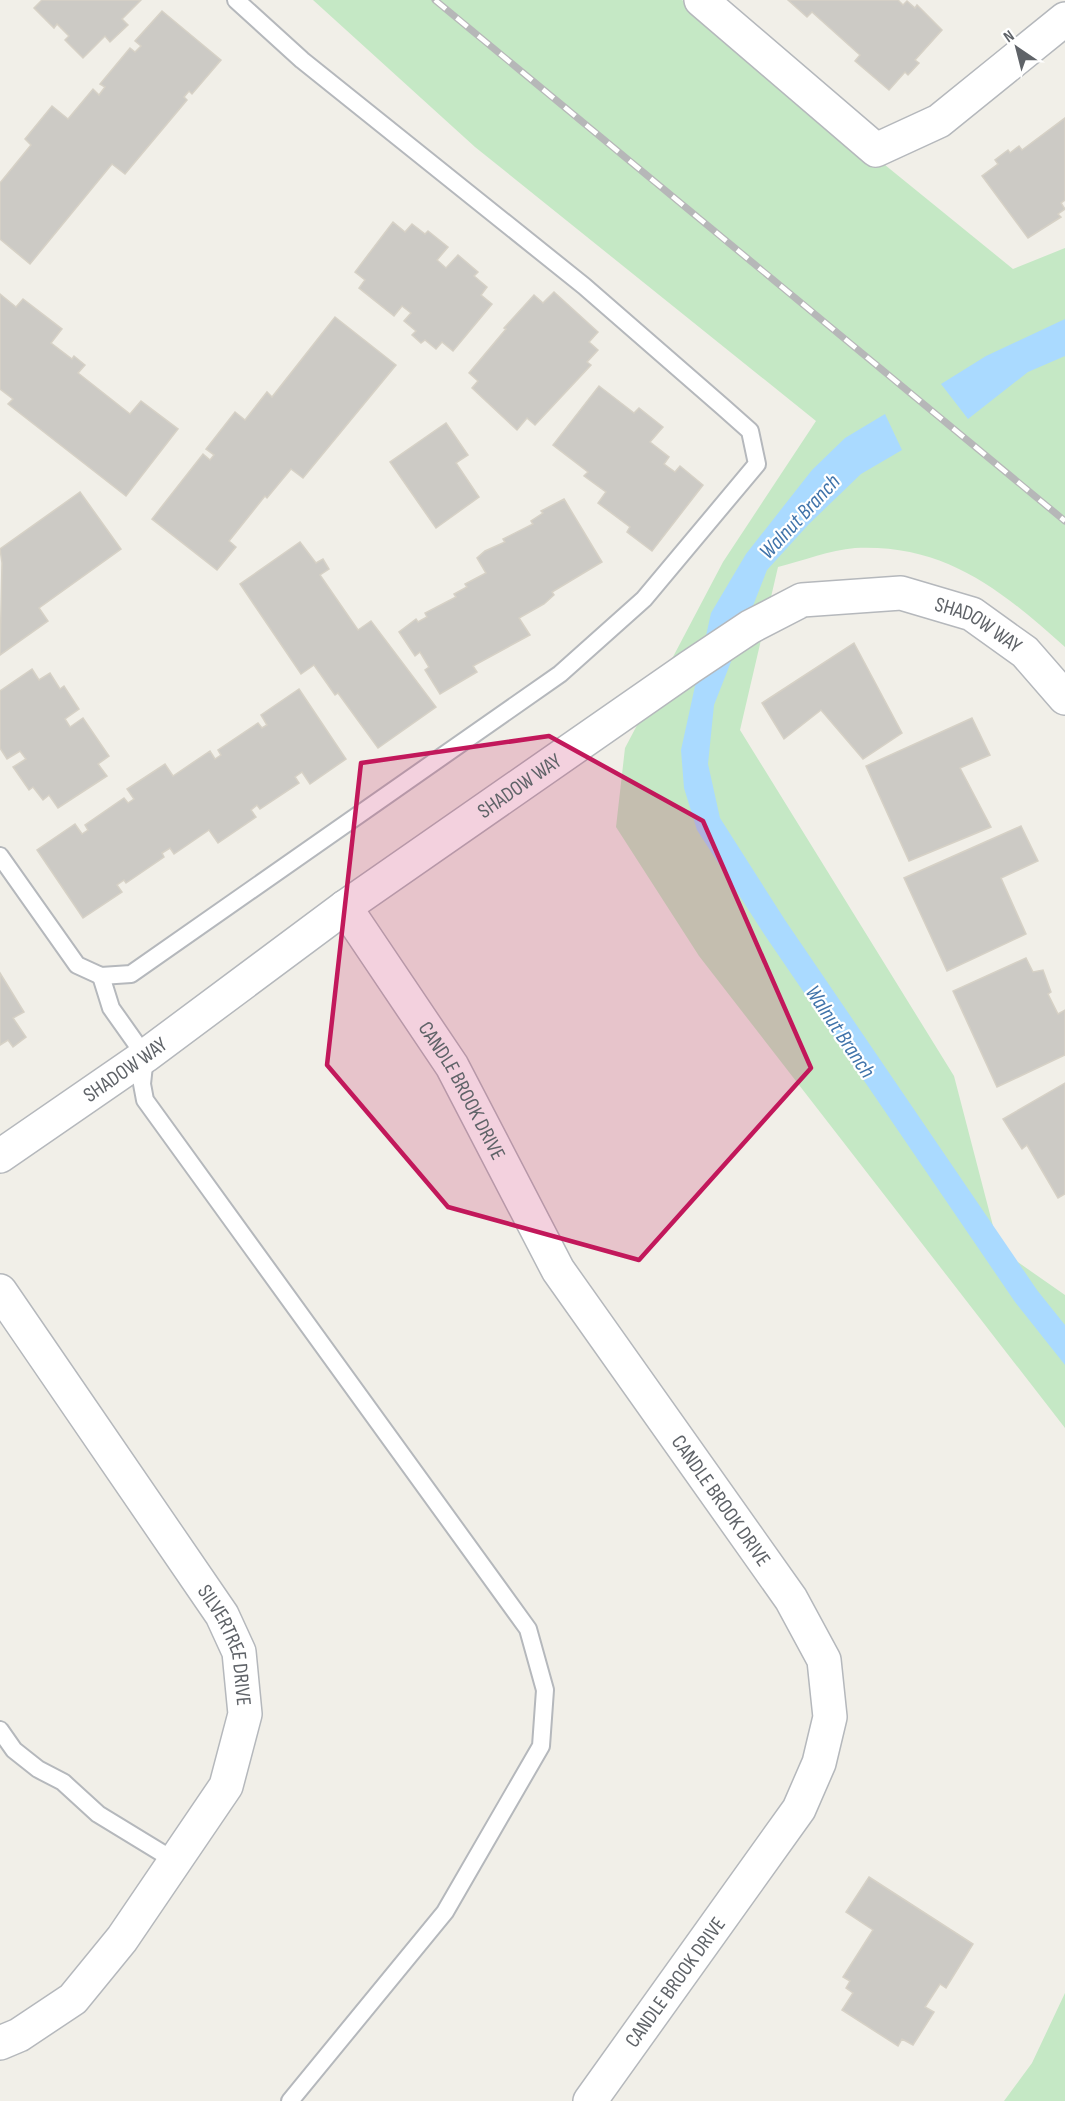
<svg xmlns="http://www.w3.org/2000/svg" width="1065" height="2101" font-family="'Sofia Sans Condensed',sans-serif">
	<rect width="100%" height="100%" fill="#f1efe8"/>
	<g fill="#c5e8c5">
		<path d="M313,0H682L1013,269L1065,248V647C1001,590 946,544 855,548C830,550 802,561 778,567L740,730L954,1076L999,1249L1065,1295V1428L699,956L616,827L625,748L723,562L816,421L475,147Z"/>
		<polygon points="1065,1993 1065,2101 1004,2101 1032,2063"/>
	</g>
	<g fill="#aadaff">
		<polygon points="1065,319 1065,356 1028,372 968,419 941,384 986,356"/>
		<polygon points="885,414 902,450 861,474 809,524 767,570 714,705 708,764 720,818 785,920 1037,1290 1065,1325 1065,1365 1015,1302 764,934 697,830 684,788 681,750 711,613 746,554 812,470 845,438"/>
	</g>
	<g fill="#cccac5" stroke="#d6d1c6" stroke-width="1.5">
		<polygon points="42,0 141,0 122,19 128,25 110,42 105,36 83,58 65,40 69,36 57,24 54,28 34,8"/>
		<polygon points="788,0 898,0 903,5 907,1 915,8 917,5 942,30 915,60 919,63 908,75 905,72 889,90 855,61 860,55 812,12 807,17"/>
		<polygon points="162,11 221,60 192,94 189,91 184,97 187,100 125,174 112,164 30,264 0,239 0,183 31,145 25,139 52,106 68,119 93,89 99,95 105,87 100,84 130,48 135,52 141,46 135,41"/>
		<polygon points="1065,118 1065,200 1061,203 1065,209 1058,214 1061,217 1028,238 982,176 998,164 995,160 1008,150 1010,153 1019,146 1022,150"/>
		<polygon points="393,222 405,232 412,224 425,234 428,231 448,247 437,260 446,268 458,255 478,272 474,276 487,287 481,295 492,304 453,351 442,342 436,349 425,340 421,343 412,335 416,331 404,321 411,313 402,306 394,316 359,288 365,280 355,272"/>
		<polygon points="554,292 598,332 589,342 598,350 587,362 591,365 535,425 527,418 517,430 472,388 478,381 469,373 506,329 504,328 534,295 543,303"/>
		<polygon points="0,294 16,307 23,299 62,329 51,343 72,359 74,356 85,365 78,373 130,414 141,401 178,429 126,496 8,404 13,399 0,389"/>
		<polygon points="335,317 396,365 303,478 291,469 267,498 265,496 229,541 236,547 217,570 152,519 203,454 210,460 214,455 206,449 235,412 245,420 267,392 272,397"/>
		<polygon points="599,386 634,413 639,408 663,427 650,442 669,457 664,464 675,472 680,466 703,485 652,551 627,532 630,527 598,503 606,492 584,476 588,472 553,445"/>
		<polygon points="446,423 468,455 456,463 479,497 436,528 390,462"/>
		<polygon points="80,492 121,549 39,608 48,621 0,655 2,563 0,549"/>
		<polygon points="564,499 602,562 552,592 554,595 544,604 519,618 530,635 473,666 477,672 440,694 425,670 429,667 420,652 415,656 399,632 416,619 418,622 427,617 425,613 456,597 454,594 467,587 465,584 486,573 477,558 485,551 505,542 503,539 533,524 531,521 543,513 541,511"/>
		<polygon points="300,542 316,563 323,559 329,569 320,575 358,630 371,621 436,707 378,748 338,693 335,695 314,665 301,674 240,584"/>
		<polygon points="854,643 902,733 863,759 821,710 784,739 762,703"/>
		<polygon points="32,669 39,680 50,673 60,689 64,686 79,709 65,719 70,727 83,718 109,756 98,764 107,776 58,808 49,795 43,800 33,787 29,790 13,767 26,759 20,751 7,759 0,748 0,691"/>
		<polygon points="299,689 346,759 310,784 302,772 295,777 299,783 260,809 257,805 251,810 256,817 218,843 209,830 174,854 170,848 162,853 164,857 126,883 124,880 117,885 122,892 83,918 37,850 75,824 82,834 88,830 85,825 124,798 128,803 134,799 127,789 165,764 173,776 210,751 215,759 221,755 218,750 258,723 262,728 267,725 261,715"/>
		<polygon points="972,718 990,755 960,768 991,827 909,861 866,766"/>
		<polygon points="1021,826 1038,861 1001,878 1026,934 947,971 904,878"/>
		<polygon points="1026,958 1033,972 1043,970 1051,992 1048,994 1058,1014 1065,1010 1065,1055 997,1087 953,991"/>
		<polygon points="0,973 24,1012 13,1018 26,1037 13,1047 8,1040 0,1045"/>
		<polygon points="1065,1083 1065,1194 1058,1198 1027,1145 1022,1149 1003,1119"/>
		<polygon points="869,1877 973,1944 946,1988 940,1984 925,2007 934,2012 913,2045 902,2039 898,2046 842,2010 853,1993 846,1988 850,1981 843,1977 873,1930 846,1912"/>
	</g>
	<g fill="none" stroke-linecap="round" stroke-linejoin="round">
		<g stroke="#b5b8bc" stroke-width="20">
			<g id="service">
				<polyline points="0,856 77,965 101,976 131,974 560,674 644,599 757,464 750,431 723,407 584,286 302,60 236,0"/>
				<polyline points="101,976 111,1008 145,1056 142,1084 145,1100 528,1629 545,1690 541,1746 445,1912 290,2101"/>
				<polyline points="0,1730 14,1750 38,1769 63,1782 98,1814 175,1861"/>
			</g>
		</g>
		<g stroke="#b5b8bc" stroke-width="36">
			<g id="minor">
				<polyline points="701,0 876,150 939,121 1065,19"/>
				<path id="s1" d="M345,907L452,1066L558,1270L791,1599L824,1660L830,1717L819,1763L799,1809L590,2101"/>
				<path id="s2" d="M0,1156L145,1056L345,907L690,667L750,627L802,600L901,593L972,614L1025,652L1065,698"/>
				<path id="s3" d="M0,1291L222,1615L239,1652L245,1714L226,1786L122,1939L73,1999L19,2035L0,2043"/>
			</g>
		</g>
		<use href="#service" stroke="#fff" stroke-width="16"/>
		<use href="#minor" stroke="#fff" stroke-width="33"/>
		<g stroke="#b6b7b8" stroke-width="7">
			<polyline id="rail" points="435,0 1065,521"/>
		</g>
		<use href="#rail" stroke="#fff" stroke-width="4.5" stroke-dasharray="14" stroke-linecap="butt"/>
	</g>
	<path fill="#c2185b" fill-opacity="0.2" stroke="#c2185b" stroke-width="4.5" stroke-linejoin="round" d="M549,736L703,821L811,1068L639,1260L448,1207L327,1065L361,763Z"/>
	<g text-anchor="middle" stroke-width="4.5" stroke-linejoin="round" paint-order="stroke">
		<g font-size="21" fill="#5f6368" stroke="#fff">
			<text dy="7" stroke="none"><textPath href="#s2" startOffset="1160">SHADOW WAY</textPath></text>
			<text dy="7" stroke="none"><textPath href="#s2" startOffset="638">SHADOW WAY</textPath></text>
			<text dy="7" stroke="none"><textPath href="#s2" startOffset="152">SHADOW WAY</textPath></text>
			<text dy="7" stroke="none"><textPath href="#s1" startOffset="218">CANDLE BROOK DRIVE</textPath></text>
			<text dy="7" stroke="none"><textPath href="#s1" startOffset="704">CANDLE BROOK DRIVE</textPath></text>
			<text dy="7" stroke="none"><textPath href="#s3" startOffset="423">SILVERTREE DRIVE</textPath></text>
			<text transform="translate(675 1982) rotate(-54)" y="7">CANDLE BROOK DRIVE</text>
		</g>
		<g font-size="22" font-style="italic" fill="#4174aa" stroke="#fff">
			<text transform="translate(799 516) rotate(-47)" y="8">Walnut Branch</text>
			<text transform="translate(841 1031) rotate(56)" y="8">Walnut Branch</text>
		</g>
	</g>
	<g transform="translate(1017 48) rotate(325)" stroke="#ffffff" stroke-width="4.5" paint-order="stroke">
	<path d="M0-4.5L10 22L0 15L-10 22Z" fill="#5f6368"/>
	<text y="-9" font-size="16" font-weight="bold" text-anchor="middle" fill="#5f6368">N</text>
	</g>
</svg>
